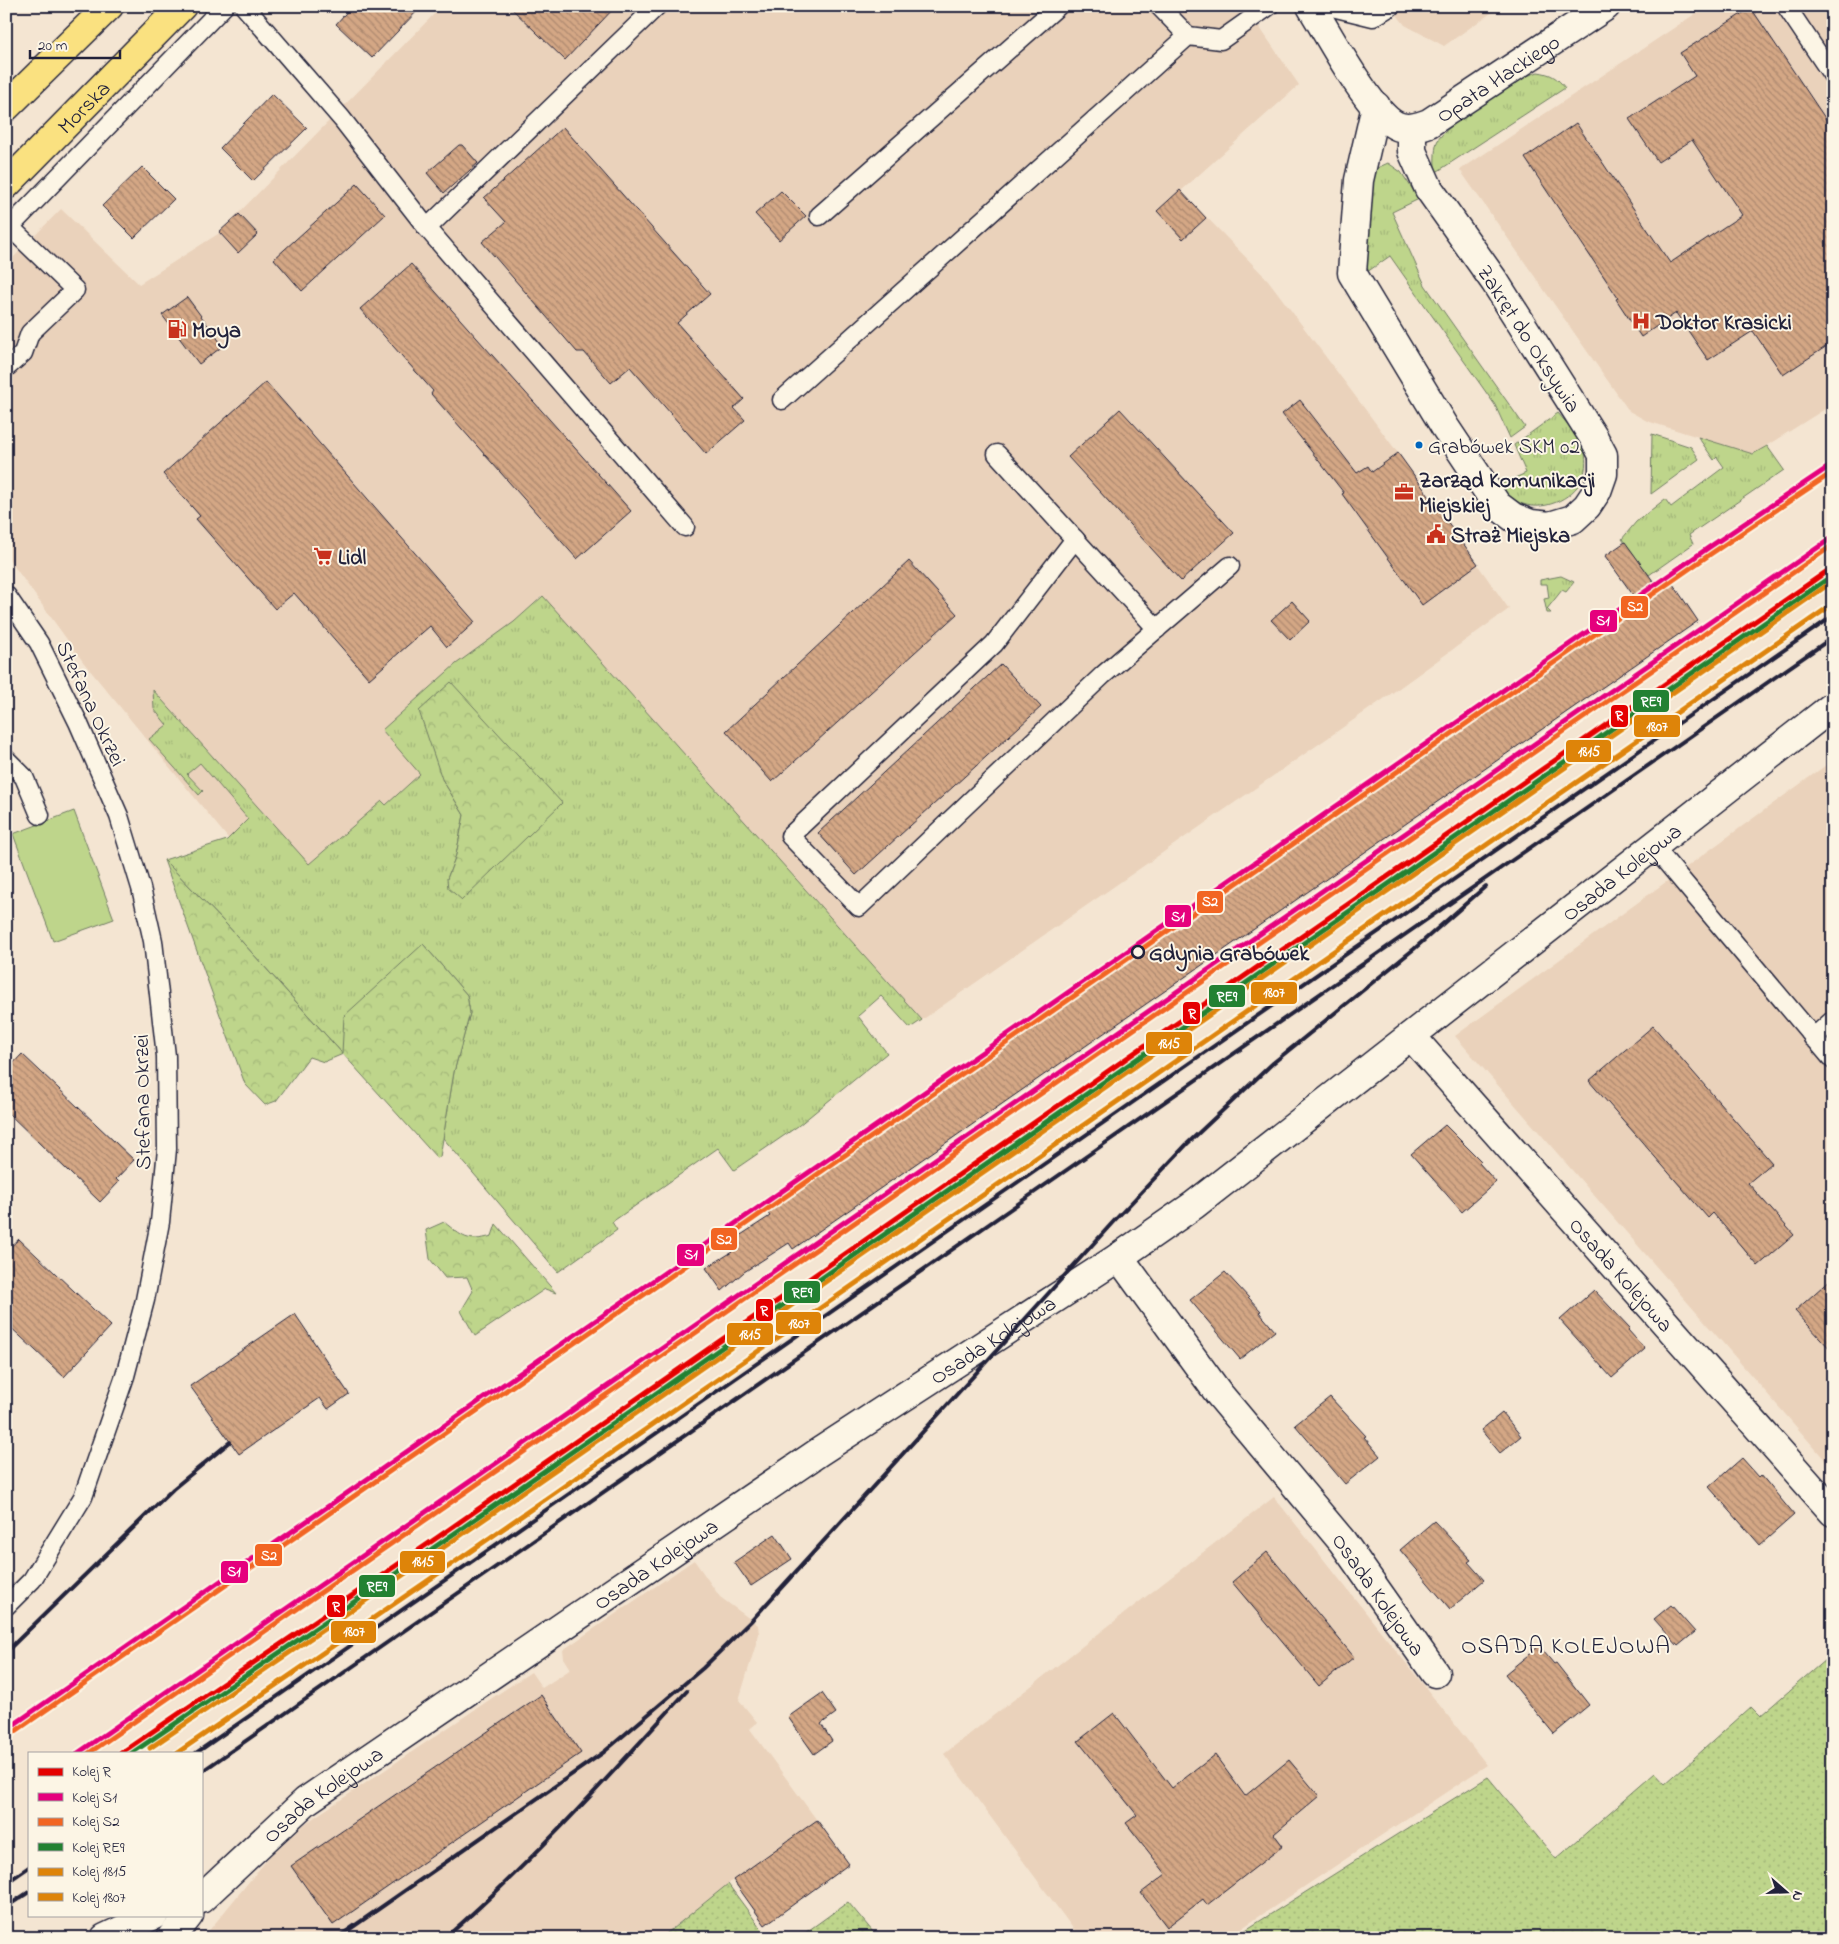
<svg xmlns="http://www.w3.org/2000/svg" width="1839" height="1944" font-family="'Indie Flower',sans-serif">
	<defs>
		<pattern id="grass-tufts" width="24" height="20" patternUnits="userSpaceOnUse" patternTransform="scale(1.25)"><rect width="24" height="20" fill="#bed58b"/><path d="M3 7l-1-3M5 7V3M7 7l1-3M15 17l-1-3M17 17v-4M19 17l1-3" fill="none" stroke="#a3b779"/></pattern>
		<pattern id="forest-crowns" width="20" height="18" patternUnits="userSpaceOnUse" patternTransform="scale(1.25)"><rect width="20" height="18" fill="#bed58b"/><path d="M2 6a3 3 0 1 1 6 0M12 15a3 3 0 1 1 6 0" fill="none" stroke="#a3b779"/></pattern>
		<pattern id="garden-dots" width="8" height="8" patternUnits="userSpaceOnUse" patternTransform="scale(1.25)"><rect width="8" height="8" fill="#bed58b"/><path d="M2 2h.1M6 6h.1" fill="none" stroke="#a3b779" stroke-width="1.8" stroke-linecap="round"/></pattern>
		<pattern id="building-back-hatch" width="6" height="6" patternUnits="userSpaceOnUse" patternTransform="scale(1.25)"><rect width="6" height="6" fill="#d4a785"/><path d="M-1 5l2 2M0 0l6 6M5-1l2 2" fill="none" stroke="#ac886e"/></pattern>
	</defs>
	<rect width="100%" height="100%" fill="#f4e5d2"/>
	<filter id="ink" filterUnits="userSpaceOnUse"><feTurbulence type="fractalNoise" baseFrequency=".02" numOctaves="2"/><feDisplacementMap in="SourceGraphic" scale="10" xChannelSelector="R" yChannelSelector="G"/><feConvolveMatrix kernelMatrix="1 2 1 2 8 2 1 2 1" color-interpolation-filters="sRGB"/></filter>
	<g filter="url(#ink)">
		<g fill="#ead2bb">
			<polygon points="442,6 1245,6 1299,85 1181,191 1268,280 1398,453 1509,609 1388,696 922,1020 542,596 451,682 562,803 361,1000 84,663 6,555 6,265 61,209 139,284 218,234"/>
			<polygon points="1390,6 1501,6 1444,46 1405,25"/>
			<polygon points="1707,6 1833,6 1833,404 1753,454 1647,421 1629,411 1460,170"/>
			<polygon points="1833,760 1833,1469 1455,1036"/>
			<polygon points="1274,1497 1487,1765 1227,1938 1080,1938 944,1754"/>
			<polygon points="694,1560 720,1597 758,1625 759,1634 739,1700 757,1722 750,1729 849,1864 733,1880 660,1938 203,1938 270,1856 306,1823 531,1672 542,1688 571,1669 564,1658 563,1650"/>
		</g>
		<g fill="url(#grass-tufts)" stroke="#707c63" fill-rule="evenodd">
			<path d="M1538,72C1551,74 1557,77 1565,88L1435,173C1435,162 1434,152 1437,142C1444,125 1509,88 1527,76Z"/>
			<polygon points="1388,163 1401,172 1419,199 1392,212 1425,285 1525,427 1510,438 1495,405 1390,256 1367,272 1365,254 1374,178 1377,168"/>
			<path d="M1558,413L1584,443C1585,453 1587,464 1584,474C1577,497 1546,512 1523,504C1513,501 1506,494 1499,485L1526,473L1514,445Z"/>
			<polygon points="1652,434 1691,447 1699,459 1651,494"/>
			<polygon points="1698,437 1753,454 1767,446 1784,470 1689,535 1693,544 1649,575 1622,539 1636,522 1665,499 1671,507 1724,467 1717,457 1714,460"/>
			<polygon points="1561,576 1574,582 1566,592 1562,590 1547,609 1551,613 1547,613 1544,599 1549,598 1547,584 1540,584 1540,580"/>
			<path d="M543,596L922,1020L910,1028L881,996L858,1016L887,1053L798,1126L734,1170L718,1148L612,1222L617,1230L558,1272L443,1138L454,1072L470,1013L467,995L423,944L343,1054L226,924L164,860L227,840L248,819L200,763L187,774L203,791L199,795L149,739L167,725L154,709L153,690L309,864L382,801L386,805L420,774L382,730L456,664L514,622ZM442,779L562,802L447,879L456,855L464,815Z"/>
		</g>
		<g fill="url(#forest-crowns)" stroke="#707c63">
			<polygon points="451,682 562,803 462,900 448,888 447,879 456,855 464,815 442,779 419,711"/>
			<polygon points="164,860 226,924 342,1053 344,1016 423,944 467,995 470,1013 454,1072 440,1157 437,1158 343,1054 324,1062 309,1057 276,1101 265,1105 245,1084"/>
			<path d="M444,1222C463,1237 467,1243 492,1236L496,1224L556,1293L545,1289L475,1336L461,1311L473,1291L467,1277L445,1278L430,1259L426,1230Z"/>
		</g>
		<g fill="url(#garden-dots)" stroke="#707c63">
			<polygon points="1833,1653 1833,1938 1233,1938 1488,1777 1556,1859 1655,1773 1665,1784 1751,1707 1760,1716"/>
			<polygon points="728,1884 768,1938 660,1938 667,1933"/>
			<polygon points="848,1902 878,1938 798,1938"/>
		</g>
		<polygon fill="#bed58b" stroke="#707c63" points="74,811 114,919 53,941 13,834"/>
		<g fill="url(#building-back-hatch)" stroke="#22223b">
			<polygon points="352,6 422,6 372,58 336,24"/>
			<polygon points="509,6 616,6 565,60"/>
			<polygon points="1751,8 1833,130 1833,342 1783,375 1753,331 1708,360 1676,313 1641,337 1616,299 1618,298 1525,158 1576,123 1670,263 1742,215 1692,140 1658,162 1629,119 1695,76 1680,53"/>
			<polygon points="272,94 307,128 253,181 220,148"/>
			<polygon points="563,127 710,294 677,323 744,399 734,408 745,420 706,454 630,367 611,383 584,352 577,352 482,242 506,222 484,198"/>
			<polygon points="459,145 462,145 478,163 444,193 427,173"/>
			<polygon points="142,167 174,199 134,238 102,206"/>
			<polygon points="357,184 385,215 302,291 274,259"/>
			<polygon points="1180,190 1206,218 1183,239 1157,211"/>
			<polygon points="781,191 806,216 779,240 755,214"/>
			<polygon points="239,214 258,234 238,253 219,232"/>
			<polygon points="411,264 631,511 577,559 431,394 433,391 360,309"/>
			<polygon points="187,297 223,346 199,364 162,315"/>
			<polygon points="266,382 475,622 447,647 430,626 369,679 294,593 275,609 196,519 200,516 163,474"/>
			<polygon points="1300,400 1357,473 1368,466 1372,472 1398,453 1478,564 1422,605 1342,494 1344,493 1282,414"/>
			<polygon points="1120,409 1234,533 1181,581 1068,457"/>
			<polygon points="1625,542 1661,592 1673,584 1698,621 793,1249 789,1243 744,1272 722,1291 706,1268 732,1252 727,1244 770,1216 767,1212 1641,606 1605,556"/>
			<polygon points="909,561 957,614 772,782 726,731"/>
			<polygon points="1292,601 1310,621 1290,640 1271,620"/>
			<polygon points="1001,664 1041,707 856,875 818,833"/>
			<polygon points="1653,1026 1772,1163 1748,1183 1794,1235 1758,1266 1713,1213 1708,1218 1589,1081"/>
			<polygon points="22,1054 134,1160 116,1179 119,1182 100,1202 6,1111 6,1071"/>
			<polygon points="1445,1125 1481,1161 1479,1163 1496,1182 1462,1212 1411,1154"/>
			<polygon points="19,1239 111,1326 64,1377 6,1323 6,1251"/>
			<polygon points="1225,1272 1261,1311 1259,1312 1275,1331 1240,1359 1190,1300"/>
			<polygon points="1833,1277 1833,1352 1795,1311"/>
			<polygon points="1594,1290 1630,1328 1628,1330 1645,1349 1612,1378 1560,1320"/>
			<polygon points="295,1314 349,1394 328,1409 320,1398 239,1454 190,1386"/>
			<polygon points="1330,1397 1366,1436 1364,1437 1380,1456 1345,1484 1295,1425"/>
			<polygon points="1502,1413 1521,1436 1500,1453 1481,1430"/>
			<polygon points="1742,1458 1759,1477 1761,1475 1794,1515 1760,1545 1709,1487"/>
			<polygon points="1434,1521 1471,1560 1468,1562 1484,1580 1450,1609 1400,1550"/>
			<polygon points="775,1534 792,1559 751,1586 734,1562"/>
			<polygon points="1267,1552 1354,1657 1319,1686 1232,1582"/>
			<polygon points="1671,1605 1695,1632 1678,1646 1654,1619"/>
			<polygon points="1539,1646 1554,1664 1556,1663 1589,1705 1554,1734 1505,1674"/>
			<polygon points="822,1693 836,1713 821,1724 832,1741 814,1754 788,1717"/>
			<polygon points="541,1695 581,1753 333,1925 291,1866"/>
			<polygon points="1114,1713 1172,1788 1215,1755 1245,1796 1289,1760 1319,1796 1274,1834 1283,1846 1207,1905 1203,1899 1167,1927 1141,1893 1166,1874 1126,1823 1137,1815 1078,1741"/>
			<polygon points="817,1820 849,1864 765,1925 733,1880"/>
		</g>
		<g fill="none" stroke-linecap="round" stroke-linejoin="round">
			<g stroke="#22223b" stroke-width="21">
				<g id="service">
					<polyline points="244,6 342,119 427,228 657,6"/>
					<polyline points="1159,6 1188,36"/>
					<polyline points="1328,6 1373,17 1391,6"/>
					<polyline points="1786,6 1833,76"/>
					<polyline points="819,216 1058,6"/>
					<polyline points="427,228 685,527"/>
					<polyline points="6,231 224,6"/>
					<polyline points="6,368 23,353 30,333 75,290 10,227"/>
					<polyline points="782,400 1188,36 1221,40 1269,6"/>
					<polyline points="997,454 1157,629"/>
					<polyline points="1075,539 994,644 790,836 859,907 1103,675 1230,566"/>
					<polyline points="6,595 39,643 78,722 119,816 141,888 153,941 166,1056 167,1149 160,1222 145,1300 125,1376 83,1497 32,1580 6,1606"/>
					<polyline points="6,759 24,777 40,815"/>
					<polyline points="1653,846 1833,1060"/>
					<polyline points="1813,1038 1833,1020"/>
				</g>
			</g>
			<g stroke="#22223b" stroke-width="31">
				<g id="minor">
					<path id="s1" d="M1311,6C1327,33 1370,112 1395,125C1406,131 1418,127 1429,123L1606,6"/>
					<polyline points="1376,106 1359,180 1352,273 1445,427 1497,505 1513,517 1531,524 1550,526 1573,519 1587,506 1597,491 1603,474 1603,455 1594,438 1495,282 1429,189 1412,151 1412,128"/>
					<path id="s2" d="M1411,1036L1833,1512"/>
					<path id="s3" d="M1119,1257L1219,1394L1342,1541L1435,1673"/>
					<path id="s4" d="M201,1899L306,1801L819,1452L1119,1257L1194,1205L1833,706"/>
					<polyline points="105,1938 154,1915"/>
					<polyline points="171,1938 189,1915"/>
				</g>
			</g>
			<g stroke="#22223b" stroke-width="31">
				<g id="primary">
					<polyline points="6,107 109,6"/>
					<path id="s5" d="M6,185L182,6"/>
				</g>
			</g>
			<use href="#service" stroke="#fcf5e5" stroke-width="18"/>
			<use href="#minor" stroke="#fcf5e5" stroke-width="28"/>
			<use href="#primary" stroke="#fae180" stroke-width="28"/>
			<g stroke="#22223b" stroke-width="4">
				<polyline points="6,1652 173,1489 230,1442"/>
				<polyline points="196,1753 1833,616"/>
				<polyline points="201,1772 1833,637"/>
				<polyline points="6,1883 29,1867"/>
				<polyline points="6,1907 29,1892"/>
				<polyline points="337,1938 604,1752 703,1668 752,1620 1114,1221 1187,1144 1273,1063 1414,949 1486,886"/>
				<path d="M445,1938C533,1862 609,1776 687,1691"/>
			</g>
			<g stroke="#fcf5e5" stroke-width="9">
				<polyline id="rail-1" points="121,1753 438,1537 1833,567"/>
			</g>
			<g stroke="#fcf5e5" stroke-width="9">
				<g id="rail-2">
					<polyline points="6,1730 1708,548 1833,464"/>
					<polyline points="78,1753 1833,537"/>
				</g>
			</g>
			<g stroke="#fcf5e5" stroke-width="9">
				<g id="rail-3">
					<polyline points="10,1735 1712,553 1833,472"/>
					<polyline points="89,1753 1833,545"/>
				</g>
			</g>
			<g stroke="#fcf5e5" stroke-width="9">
				<polyline id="rail-4" points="132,1753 442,1542 1833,575"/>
			</g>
			<g stroke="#fcf5e5" stroke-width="9">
				<polyline id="rail-5" points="150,1748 444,1547 1829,584"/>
			</g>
			<g stroke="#fcf5e5" stroke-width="9">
				<polyline id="rail-6" points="177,1753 455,1562 1833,604"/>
			</g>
			<use href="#rail-1" stroke="#e50000" stroke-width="5"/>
			<use href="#rail-2" stroke="#e5007d" stroke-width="5"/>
			<use href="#rail-3" stroke="#f26522" stroke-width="5"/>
			<use href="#rail-4" stroke="#238132" stroke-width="5"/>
			<use href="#rail-5" stroke="#de8409" stroke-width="5"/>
			<use href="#rail-6" stroke="#de8409" stroke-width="5"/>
		</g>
	</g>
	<defs>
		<g id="hospital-bare" transform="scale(1.5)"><path d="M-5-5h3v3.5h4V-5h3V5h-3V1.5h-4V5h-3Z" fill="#c8321e" stroke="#fcf5e5" stroke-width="2.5" paint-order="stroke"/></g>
		<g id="fuel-bare" transform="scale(1.5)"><path d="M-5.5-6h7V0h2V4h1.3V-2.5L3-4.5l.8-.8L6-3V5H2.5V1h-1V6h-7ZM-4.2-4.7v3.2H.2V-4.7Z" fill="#c8321e" stroke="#fcf5e5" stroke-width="2.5" paint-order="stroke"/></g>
		<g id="office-bare" transform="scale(1.5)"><path d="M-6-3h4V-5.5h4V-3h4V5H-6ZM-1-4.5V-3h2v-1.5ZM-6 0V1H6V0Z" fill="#c8321e" stroke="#fcf5e5" stroke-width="2.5" paint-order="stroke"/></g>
		<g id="civic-bare" transform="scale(1.5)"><path d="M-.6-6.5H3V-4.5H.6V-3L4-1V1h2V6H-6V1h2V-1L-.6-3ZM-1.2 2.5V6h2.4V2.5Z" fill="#c8321e" stroke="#fcf5e5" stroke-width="2.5" paint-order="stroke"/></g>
		<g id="supermarket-bare" transform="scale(1.5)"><path d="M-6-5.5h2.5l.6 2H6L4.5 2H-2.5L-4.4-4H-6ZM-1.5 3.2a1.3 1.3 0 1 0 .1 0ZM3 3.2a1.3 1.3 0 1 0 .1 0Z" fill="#c8321e" stroke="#fcf5e5" stroke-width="2.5" paint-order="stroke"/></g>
	</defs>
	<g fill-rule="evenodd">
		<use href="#hospital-bare" x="1641" y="321"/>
		<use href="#fuel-bare" x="177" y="329"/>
		<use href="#office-bare" x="1404" y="492"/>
		<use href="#civic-bare" x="1436" y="534"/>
		<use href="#supermarket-bare" x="323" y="556"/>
	</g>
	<circle fill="#0065bd" stroke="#fcf5e5" stroke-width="2" cx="1419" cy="445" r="4.5"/>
	<circle fill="#fcf5e5" stroke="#22223b" stroke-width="2.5" cx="1138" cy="952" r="6"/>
	<g text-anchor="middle" stroke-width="4" stroke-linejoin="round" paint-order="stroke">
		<g font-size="21" fill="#22223b" stroke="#fcf5e5" text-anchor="start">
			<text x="1428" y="453">Grabówek SKM 02</text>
		</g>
		<g font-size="22" fill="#22223b" stroke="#fcf5e5">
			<text dy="8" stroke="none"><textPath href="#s1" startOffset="264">Opata Hackiego</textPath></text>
			<text dy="8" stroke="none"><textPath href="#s5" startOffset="110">Morska</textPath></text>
			<text transform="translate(1530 338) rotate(57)" y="8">Zakręt do Oksywia</text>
			<text transform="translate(92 703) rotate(65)" y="8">Stefana Okrzei</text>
			<text dy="8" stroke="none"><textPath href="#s4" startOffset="1755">Osada Kolejowa</textPath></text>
			<text transform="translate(141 1102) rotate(-91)" y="8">Stefana Okrzei</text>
			<text dy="8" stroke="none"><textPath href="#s2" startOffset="318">Osada Kolejowa</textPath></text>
			<text dy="8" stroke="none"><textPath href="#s4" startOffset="971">Osada Kolejowa</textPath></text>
			<text dy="8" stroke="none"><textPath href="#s4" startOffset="566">Osada Kolejowa</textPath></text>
			<text dy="8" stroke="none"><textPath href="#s3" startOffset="426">Osada Kolejowa</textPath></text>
			<text dy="8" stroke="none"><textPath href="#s4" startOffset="161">Osada Kolejowa</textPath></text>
		</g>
		<g font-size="22" font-weight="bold" fill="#22223b" stroke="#fcf5e5" text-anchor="start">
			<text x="1656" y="329">Doktor Krasicki</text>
			<text x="192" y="337">Moya</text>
			<text x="1419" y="487">Zarząd Komunikacji<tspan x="1419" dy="25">Miejskiej</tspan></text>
			<text x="1451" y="542">Straż Miejska</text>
			<text x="338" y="564">Lidl</text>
		</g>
		<g font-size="22" font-weight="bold" fill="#22223b" stroke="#fcf5e5" text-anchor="start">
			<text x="1149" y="960">Gdynia Grabówek</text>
		</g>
		<g font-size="24" letter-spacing="1" fill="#22223b" stroke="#fcf5e5">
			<text x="1566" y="1653">OSADA KOLEJOWA</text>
		</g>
	</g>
	<g stroke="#fcf5e5" stroke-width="2">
		<rect x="1620" y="595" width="29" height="24" rx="5" fill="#f26522"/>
		<rect x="1589" y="609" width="29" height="24" rx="5" fill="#e5007d"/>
		<rect x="1632" y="689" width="38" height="24" rx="5" fill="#238132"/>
		<rect x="1610" y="704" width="19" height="24" rx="5" fill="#e50000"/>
		<rect x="1633" y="714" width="48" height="24" rx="5" fill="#de8409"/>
		<rect x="1565" y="739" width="47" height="24" rx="5" fill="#de8409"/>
		<rect x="1196" y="890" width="28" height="24" rx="5" fill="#f26522"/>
		<rect x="1164" y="904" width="28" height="24" rx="5" fill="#e5007d"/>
		<rect x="1250" y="981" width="48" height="24" rx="5" fill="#de8409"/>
		<rect x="1208" y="984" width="38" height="24" rx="5" fill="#238132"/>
		<rect x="1182" y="1001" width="19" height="24" rx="5" fill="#e50000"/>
		<rect x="1145" y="1031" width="48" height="24" rx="5" fill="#de8409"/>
		<rect x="710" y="1227" width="28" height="24" rx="5" fill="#f26522"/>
		<rect x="676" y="1243" width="29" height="24" rx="5" fill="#e5007d"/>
		<rect x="783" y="1280" width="38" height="24" rx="5" fill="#238132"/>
		<rect x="755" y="1298" width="19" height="24" rx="5" fill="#e50000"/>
		<rect x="775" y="1311" width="47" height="24" rx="5" fill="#de8409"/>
		<rect x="726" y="1322" width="48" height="24" rx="5" fill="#de8409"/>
		<rect x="254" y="1543" width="29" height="24" rx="5" fill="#f26522"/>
		<rect x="399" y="1550" width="47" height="24" rx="5" fill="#de8409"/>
		<rect x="220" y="1560" width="29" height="24" rx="5" fill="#e5007d"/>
		<rect x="358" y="1574" width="38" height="24" rx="5" fill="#238132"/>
		<rect x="326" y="1594" width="20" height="24" rx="5" fill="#e50000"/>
		<rect x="330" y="1620" width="47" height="24" rx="5" fill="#de8409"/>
	</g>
	<g font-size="14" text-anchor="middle" font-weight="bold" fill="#fff">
		<text x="1635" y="611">S2</text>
		<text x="1603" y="625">S1</text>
		<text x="1651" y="706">RE9</text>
		<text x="1619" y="720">R</text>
		<text x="1657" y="731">1807</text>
		<text x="1589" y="756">1815</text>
		<text x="1210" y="906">S2</text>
		<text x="1178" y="921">S1</text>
		<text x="1274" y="997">1807</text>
		<text x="1227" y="1001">RE9</text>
		<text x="1192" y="1018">R</text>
		<text x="1169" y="1048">1815</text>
		<text x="724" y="1244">S2</text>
		<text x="691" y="1259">S1</text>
		<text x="802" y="1297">RE9</text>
		<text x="764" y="1315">R</text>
		<text x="799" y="1328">1807</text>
		<text x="750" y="1339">1815</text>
		<text x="269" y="1560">S2</text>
		<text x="423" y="1566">1815</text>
		<text x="234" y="1576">S1</text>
		<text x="377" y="1591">RE9</text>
		<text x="336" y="1611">R</text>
		<text x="354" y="1636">1807</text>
	</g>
	<rect width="1839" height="1944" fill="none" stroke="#fcf5e5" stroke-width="25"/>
	<rect x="12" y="12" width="1814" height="1919" fill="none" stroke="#22223b" stroke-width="2" filter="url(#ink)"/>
	<rect x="28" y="1752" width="175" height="165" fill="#fcf5e5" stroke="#a5a1a1"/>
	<rect x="38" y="1768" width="25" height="8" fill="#e50000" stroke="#a5a1a1"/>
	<text x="72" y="1776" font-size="15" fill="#22223b">Kolej R</text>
	<rect x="38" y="1793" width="25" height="8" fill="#e5007d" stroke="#a5a1a1"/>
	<text x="72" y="1802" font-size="15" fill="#22223b">Kolej S1</text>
	<rect x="38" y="1818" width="25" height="8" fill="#f26522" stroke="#a5a1a1"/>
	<text x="72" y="1826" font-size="15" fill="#22223b">Kolej S2</text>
	<rect x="38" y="1843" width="25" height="8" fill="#238132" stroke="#a5a1a1"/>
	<text x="72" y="1852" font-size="15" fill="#22223b">Kolej RE9</text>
	<rect x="38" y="1868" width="25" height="8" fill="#de8409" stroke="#a5a1a1"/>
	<text x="72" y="1876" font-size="15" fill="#22223b">Kolej 1815</text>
	<rect x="38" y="1893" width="25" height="8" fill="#de8409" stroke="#a5a1a1"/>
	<text x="72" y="1902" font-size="15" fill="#22223b">Kolej 1807</text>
	<g transform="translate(1786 1892) rotate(110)" stroke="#fcf5e5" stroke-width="4" paint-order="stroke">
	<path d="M0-4L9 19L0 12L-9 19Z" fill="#22223b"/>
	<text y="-8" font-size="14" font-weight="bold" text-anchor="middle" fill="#22223b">N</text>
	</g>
	<path d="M30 50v8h90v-8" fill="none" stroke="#22223b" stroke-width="2.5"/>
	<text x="38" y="50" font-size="15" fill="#22223b" stroke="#fcf5e5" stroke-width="4" paint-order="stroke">20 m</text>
</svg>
